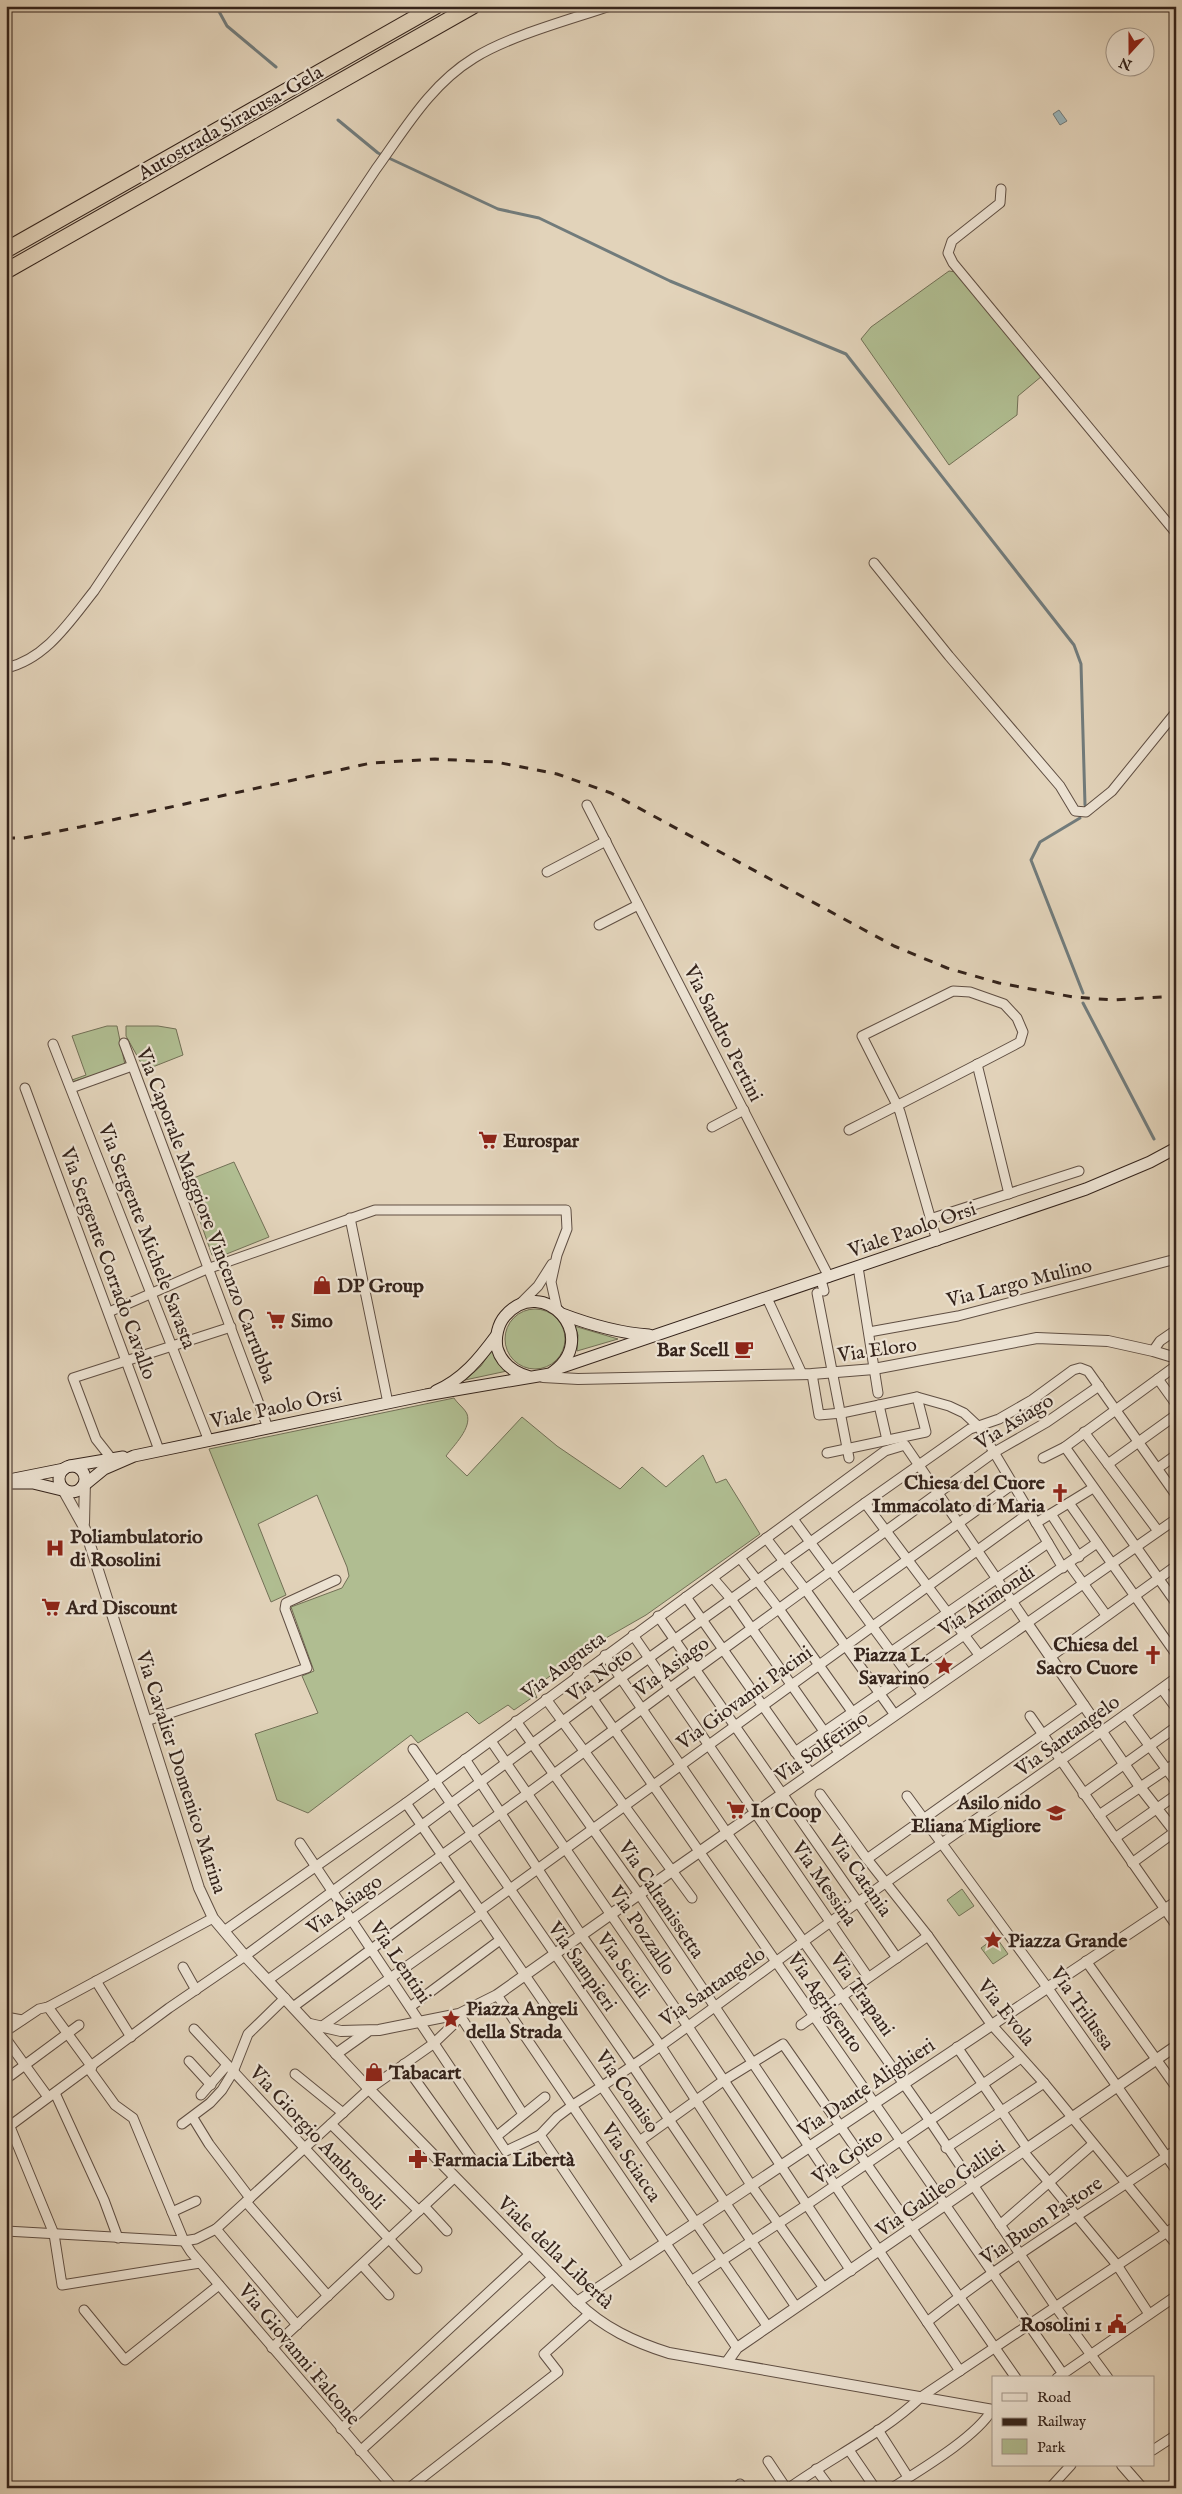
<svg xmlns="http://www.w3.org/2000/svg" width="1182" height="2494" font-family="'IM FELL English',serif">
	<rect width="100%" height="100%" fill="#e2d3ba"/>
	<filter id="stains"><feTurbulence type="fractalNoise" baseFrequency=".004" numOctaves="4"/><feColorMatrix values="0 0 0 0 .2 0 0 0 0 .09 0 0 0 0 .02 0 0 0 .5 -.17"/></filter>
	<radialGradient id="worn" r=".72"><stop offset=".6" stop-color="#630" stop-opacity="0"/><stop offset="1" stop-color="#630" stop-opacity=".3"/></radialGradient>
	<g fill="#b0bd91" stroke="#727056">
		<polygon points="949,271 956,272 1042,376 1018,396 1017,415 949,465 861,339 871,327"/>
		<polygon points="107,1026 117,1026 125,1065 72,1082 72,1080 86,1075 72,1036"/>
		<polygon points="126,1026 158,1026 176,1029 183,1055 145,1070 126,1036"/>
		<polygon points="234,1162 269,1237 219,1257 212,1255 186,1181"/>
		<circle cx="535" cy="1339" r="30"/>
		<polygon points="574,1326 618,1339 577,1351 578,1335"/>
		<polygon points="493,1348 507,1371 465,1380 481,1366"/>
		<path d="M454,1398C457,1403 465,1409 467,1414C472,1428 454,1445 446,1456L467,1476L522,1417L557,1446L620,1489L642,1467L666,1487L703,1455L716,1483L726,1479L760,1534L646,1615L599,1642L533,1688L537,1698L533,1697L514,1710L508,1705L479,1724L467,1712L418,1743L411,1735L308,1813L277,1800L255,1734L318,1713L302,1676L314,1671L291,1607L342,1588L349,1576L347,1567L317,1495L258,1524L286,1595L271,1602L209,1449Z"/>
		<polygon points="962,1889 974,1906 959,1916 947,1900"/>
		<polygon points="996,1937 1008,1954 993,1964 981,1948"/>
	</g>
	<polygon fill="#9ab5bb" stroke="#717b7b" points="1059,110 1067,121 1060,125 1053,114"/>
	<g fill="none" stroke-linecap="round" stroke-linejoin="round">
		<g stroke="#717b7b" stroke-width="3">
			<polyline points="216,6 227,26 276,67"/>
			<polyline points="338,120 378,153 498,209 539,218 670,281 846,354 1074,645 1081,664 1085,805"/>
			<polyline points="1080,818 1040,842 1031,860 1083,993"/>
			<polyline points="1083,1003 1154,1139"/>
		</g>
		<g stroke="#604f43" stroke-width="11">
			<g id="minor">
				<polyline points="1001,189 1000,203 952,241 948,253 953,263 1176,533"/>
				<polyline points="874,563 949,656 1060,786 1075,811 1086,812 1112,791 1176,712"/>
				<path d="M6,668C46,659 70,621 94,591L376,169C405,129 430,85 474,58C509,36 569,20 610,6"/>
				<polyline points="587,805 829,1277"/>
				<polyline points="547,872 606,841"/>
				<polyline points="599,925 638,905"/>
				<polyline points="124,1043 268,1428"/>
				<polyline points="53,1044 209,1441"/>
				<polyline points="977,1064 1009,1194"/>
				<polyline points="25,1088 159,1450"/>
				<polyline points="71,1088 132,1066"/>
				<polyline points="712,1127 744,1110"/>
				<path d="M849,1130C906,1101 963,1072 1020,1042L1023,1032L1017,1018L1004,1004L970,992L953,991L862,1036L897,1105L900,1112L937,1241"/>
				<polyline points="350,1218 388,1403"/>
				<polyline points="930,1219 1079,1171"/>
				<polyline points="858,1267 878,1393"/>
				<polyline points="821,1280 824,1291"/>
				<polyline points="817,1293 849,1458"/>
				<polyline points="767,1298 802,1374"/>
				<polyline points="520,1304 538,1286 552,1264"/>
				<polyline points="109,1312 207,1269 375,1210 566,1210 567,1229 557,1255 551,1282 557,1309"/>
				<polyline points="869,1332 958,1316 1176,1259"/>
				<polyline points="1153,1351 1160,1341 1176,1330"/>
				<polyline points="812,1374 819,1415 842,1413 917,1397 949,1406 964,1413 979,1427 1063,1568"/>
				<polyline points="1158,1379 1176,1404"/>
				<polyline points="879,1405 887,1440"/>
				<polyline points="1084,1432 1158,1531"/>
				<polyline points="1065,1447 1176,1603"/>
				<polyline points="827,1453 926,1432 917,1397"/>
				<polyline points="111,1458 96,1439 73,1378 231,1327"/>
				<polyline points="1043,1458 1065,1447 1173,1368"/>
				<polyline points="1108,1464 1176,1415"/>
				<polyline points="1158,1468 1176,1455"/>
				<polyline points="865,1503 980,1656"/>
				<polyline points="1069,1503 1176,1654"/>
				<polyline points="1051,1514 1079,1557"/>
				<polyline points="793,1519 923,1695"/>
				<polyline points="1036,1523 1093,1488"/>
				<polyline points="766,1538 805,1589 895,1715"/>
				<polyline points="740,1558 779,1609 868,1734"/>
				<polyline points="1069,1564 1106,1615"/>
				<polyline points="713,1578 731,1599 840,1754"/>
				<polyline points="686,1597 811,1774"/>
				<polyline points="853,1599 1013,1484"/>
				<polyline points="658,1616 897,1958"/>
				<polyline points="633,1635 868,1977"/>
				<polyline points="891,1652 1048,1543"/>
				<polyline points="605,1655 727,1833 930,2121 1055,2306 1108,2378"/>
				<polyline points="1050,1657 1176,1566"/>
				<polyline points="577,1676 1063,2374"/>
				<polyline points="1162,1689 1176,1708"/>
				<polyline points="546,1699 692,1898"/>
				<polyline points="1126,1714 1176,1782"/>
				<polyline points="1030,1716 1176,1925"/>
				<polyline points="146,1721 307,1668 285,1609 286,1603 336,1580"/>
				<polyline points="516,1721 639,1894 960,2371"/>
				<polyline points="491,1741 687,2025 851,2271"/>
				<polyline points="413,1749 632,2065 796,2307"/>
				<polyline points="795,1752 1097,1543"/>
				<polyline points="465,1759 582,1936 660,2045 751,2185 824,2288"/>
				<polyline points="820,1794 867,1859 928,1936 991,2024 1044,2083 1176,2244"/>
				<polyline points="1083,1794 1176,1727"/>
				<polyline points="907,1796 1047,1987 1176,2170"/>
				<polyline points="406,1803 768,2327"/>
				<polyline points="1099,1815 1176,1763"/>
				<polyline points="1115,1838 1176,1795"/>
				<path d="M300,1843L506,2151L540,2135L557,2117L573,2105C671,2043 762,1970 857,1903C963,1827 1071,1755 1176,1678"/>
				<polyline points="867,1859 1084,1705"/>
				<polyline points="1132,1863 1176,1831"/>
				<polyline points="481,1910 1029,1513"/>
				<polyline points="224,1931 406,1803 885,1451 905,1445 1027,1623 1176,1519"/>
				<polyline points="1086,1961 1176,2087"/>
				<polyline points="183,1967 196,1990"/>
				<polyline points="268,1980 527,1794 670,1688 993,1453 1047,1422 1099,1386"/>
				<polyline points="96,1981 131,2037"/>
				<polyline points="497,1995 737,2348"/>
				<polyline points="48,2007 92,2067"/>
				<polyline points="293,2007 461,1883"/>
				<polyline points="410,2007 496,1943"/>
				<polyline points="6,2017 22,2020"/>
				<polyline points="801,2025 928,1936"/>
				<polyline points="321,2027 478,1916"/>
				<polyline points="194,2029 417,2269"/>
				<polyline points="6,2031 39,2009 48,2007 213,1918"/>
				<polyline points="6,2039 48,2097"/>
				<polyline points="957,2047 1027,2148"/>
				<polyline points="189,2061 211,2085"/>
				<polyline points="404,2064 475,2163"/>
				<polyline points="89,2069 115,2105 133,2118 184,2241 191,2252 393,2488"/>
				<polyline points="295,2074 343,2113"/>
				<polyline points="6,2079 79,2025"/>
				<polyline points="55,2093 104,2200 118,2238"/>
				<polyline points="201,2095 227,2065"/>
				<polyline points="6,2117 54,2234 62,2285 200,2263"/>
				<polyline points="193,2118 209,2144 250,2198"/>
				<polyline points="182,2124 210,2103 222,2090 233,2072 248,2034 285,1998"/>
				<polyline points="331,2124 419,2211"/>
				<polyline points="11,2125 169,2008 245,1956 621,1678 865,1503 970,1429 999,1419 1032,1400 1073,1370 1080,1368 1088,1371 1176,1495"/>
				<polyline points="540,2135 629,2267"/>
				<polyline points="497,2136 545,2097"/>
				<polyline points="641,2140 723,2081 783,2044 1016,2378"/>
				<polyline points="946,2148 1044,2083"/>
				<polyline points="1023,2151 1117,2265 1149,2314"/>
				<polyline points="246,2202 328,2296"/>
				<polyline points="424,2206 447,2231"/>
				<polyline points="172,2212 196,2201"/>
				<polyline points="1000,2225 1093,2144"/>
				<polyline points="216,2229 297,2325"/>
				<polyline points="6,2231 184,2241 196,2239 216,2229 369,2089 433,2044 454,2024 459,2014 523,2114"/>
				<polyline points="362,2265 389,2295"/>
				<polyline points="691,2281 805,2206 1021,2058"/>
				<polyline points="84,2310 125,2360 219,2285"/>
				<path d="M927,2322C1006,2259 1093,2207 1176,2150"/>
				<polyline points="272,2348 455,2177"/>
				<polyline points="1057,2378 1176,2296"/>
				<polyline points="341,2429 530,2254"/>
				<polyline points="878,2430 908,2477"/>
				<polyline points="849,2450 875,2488"/>
				<polyline points="1153,2450 1176,2435"/>
				<polyline points="360,2451 553,2277"/>
				<polyline points="768,2461 786,2488"/>
				<polyline points="816,2469 830,2488"/>
				<polyline points="740,2484 742,2488"/>
				<polyline points="409,2488 558,2372 544,2354 589,2314"/>
				<path d="M789,2488C832,2457 882,2434 921,2397L1176,2226"/>
				<path d="M892,2488C920,2470 975,2438 992,2410"/>
				<polyline points="1050,2488 1071,2465"/>
			</g>
		</g>
		<g stroke="#604f43" stroke-width="12">
			<g id="tertiary">
				<polyline points="543,1377 578,1379 812,1374 874,1369 1037,1338 1108,1341 1153,1351 1176,1358"/>
				<path d="M61,1486L85,1529L199,1888L213,1918L245,1956L369,2089L577,2302C604,2328 634,2342 669,2353L993,2410"/>
				<polyline points="84,1523 85,1480"/>
				<polyline points="310,2024 341,2031 379,2030 459,2014 497,1995 672,1871 1027,1623 1140,1787 1176,1833"/>
				<polyline points="336,2054 367,2032"/>
				<polyline points="577,2302 1176,1902"/>
				<polyline points="727,2362 737,2348 1176,2046"/>
				<polyline points="1122,2465 1142,2488"/>
			</g>
		</g>
		<g stroke="#34231b" stroke-width="13">
			<g id="secondary">
				<path d="M562,1314C591,1325 618,1333 649,1335"/>
				<polyline points="559,1368 1086,1189 1150,1162 1176,1148"/>
				<path d="M436,1391C463,1379 479,1359 496,1336"/>
				<polyline points="70,1466 123,1457"/>
				<circle cx="72" cy="1479" r="13"/>
				<polyline points="14,1479 64,1469"/>
				<polyline points="6,1483 33,1483 66,1491"/>
				<path d="M82,1487L104,1469L134,1456L426,1395L550,1374C605,1338 542,1272 505,1316C498,1324 495,1337 497,1348C502,1365 515,1373 530,1377"/>
			</g>
		</g>
		<g stroke="#34231b" stroke-width="17">
			<g id="motorway">
				<polyline points="6,250 436,6"/>
				<polyline points="6,271 473,6"/>
			</g>
		</g>
		<use href="#minor" stroke="#ece2d2" stroke-width="9"/>
		<use href="#tertiary" stroke="#ece2d2" stroke-width="10"/>
		<use href="#secondary" stroke="#ece2d2" stroke-width="11"/>
		<use href="#motorway" stroke="#e2d3ba" stroke-width="15"/>
		<polyline stroke="#34231b" stroke-width="3" stroke-dasharray="9 9" stroke-linecap="butt" points="6,838 24,838 80,827 371,763 435,759 496,762 557,774 611,793 894,946 947,968 999,983 1073,997 1113,1000 1176,996"/>
	</g>
	<defs>
		<g id="supermarket-bare" transform="scale(1.5)"><path d="M-6-5.5h2.5l.6 2H6L4.5 2H-2.5L-4.4-4H-6ZM-1.5 3.2a1.3 1.3 0 1 0 .1 0ZM3 3.2a1.3 1.3 0 1 0 .1 0Z" fill="#8f2418" stroke="#ece2d2" stroke-width="2.5" paint-order="stroke"/></g>
		<g id="shop-bare" transform="scale(1.5)"><path d="M-5-2.5h2.3a2.7 3.5 0 0 1 5.4 0H5L5.5 6h-11ZM-1.5-2.5h3a1.5 2.3 0 0 0-3 0Z" fill="#8f2418" stroke="#ece2d2" stroke-width="2.5" paint-order="stroke"/></g>
		<g id="cafe-bare" transform="scale(1.5)"><path d="M-5.5-4.5H6V0H3Q3 3.5 0 3.5H-2.5Q-5.5 3.5-5.5 0ZM3-3.2v2h1.7v-2ZM-6 4.5H4V6H-6Z" fill="#8f2418" stroke="#ece2d2" stroke-width="2.5" paint-order="stroke"/></g>
		<g id="church-bare" transform="scale(1.5)"><path d="M-1.2-6h2.4v3.5h3.3v2.4h-3.3V6h-2.4V-.1h-3.3v-2.4h3.3Z" fill="#8f2418" stroke="#ece2d2" stroke-width="2.5" paint-order="stroke"/></g>
		<g id="hospital-bare" transform="scale(1.5)"><path d="M-5-5h3v3.5h4V-5h3V5h-3V1.5h-4V5h-3Z" fill="#8f2418" stroke="#ece2d2" stroke-width="2.5" paint-order="stroke"/></g>
		<g id="sight-bare" transform="scale(1.5)"><path d="M0-6L1.8-2.2L6-1.7L2.9 1.2L3.7 5.4L0 3.3L-3.7 5.4L-2.9 1.2L-6-1.7L-1.8-2.2Z" fill="#8f2418" stroke="#ece2d2" stroke-width="2.5" paint-order="stroke"/></g>
		<g id="school-bare" transform="scale(1.5)"><path d="M0-5L7-2L0 1L-7-2ZM-4 1L0 2.5L4 1V4Q0 6-4 4Z" fill="#8f2418" stroke="#ece2d2" stroke-width="2.5" paint-order="stroke"/></g>
		<g id="pharmacy-bare" transform="scale(1.5)"><path d="M-2-6h4v4h4v4h-4v4h-4v-4h-4v-4h4Z" fill="#8f2418" stroke="#ece2d2" stroke-width="2.5" paint-order="stroke"/></g>
		<g id="civic-bare" transform="scale(1.5)"><path d="M-.6-6.5H3V-4.5H.6V-3L4-1V1h2V6H-6V1h2V-1L-.6-3ZM-1.2 2.5V6h2.4V2.5Z" fill="#8f2418" stroke="#ece2d2" stroke-width="2.5" paint-order="stroke"/></g>
	</defs>
	<g fill-rule="evenodd">
		<use href="#supermarket-bare" x="488" y="1140"/>
		<use href="#shop-bare" x="322" y="1285"/>
		<use href="#supermarket-bare" x="276" y="1320"/>
		<use href="#cafe-bare" x="744" y="1349"/>
		<use href="#church-bare" x="1060" y="1493"/>
		<use href="#hospital-bare" x="55" y="1548"/>
		<use href="#supermarket-bare" x="51" y="1607"/>
		<use href="#church-bare" x="1153" y="1655"/>
		<use href="#sight-bare" x="944" y="1666"/>
		<use href="#supermarket-bare" x="736" y="1810"/>
		<use href="#school-bare" x="1056" y="1813"/>
		<use href="#sight-bare" x="993" y="1940"/>
		<use href="#sight-bare" x="451" y="2019"/>
		<use href="#shop-bare" x="374" y="2072"/>
		<use href="#pharmacy-bare" x="418" y="2159"/>
		<use href="#civic-bare" x="1117" y="2324"/>
	</g>
	<g text-anchor="middle" stroke-width="4.5" stroke-linejoin="round" paint-order="stroke">
		<g font-size="20" fill="#34231b" stroke="#ece2d2">
			<text transform="translate(230 122) rotate(-30)" y="7">Autostrada Siracusa-Gela</text>
			<text transform="translate(724 1033) rotate(63)" y="7">Via Sandro Pertini</text>
			<text transform="translate(207 1215) rotate(69)" y="7">Via Caporale Maggiore Vincenzo Carrubba</text>
			<text transform="translate(912 1229) rotate(-19)" y="7">Viale Paolo Orsi</text>
			<text transform="translate(148 1236) rotate(69)" y="7">Via Sergente Michele Savasta</text>
			<text transform="translate(109 1263) rotate(70)" y="7">Via Sergente Corrado Cavallo</text>
			<text transform="translate(1019 1282) rotate(-14)" y="7">Via Largo Mulino</text>
			<text transform="translate(877 1349) rotate(-8)" y="7">Via Eloro</text>
			<text transform="translate(276 1407) rotate(-12)" y="7">Viale Paolo Orsi</text>
			<text transform="translate(1014 1421) rotate(-32)" y="7">Via Asiago</text>
			<text transform="translate(986 1600) rotate(-34)" y="7">Via Arimondi</text>
			<text transform="translate(563 1665) rotate(-37)" y="7">Via Augusta</text>
			<text transform="translate(671 1666) rotate(-36)" y="7">Via Asiago</text>
			<text transform="translate(599 1674) rotate(-37)" y="7">Via Noto</text>
			<text transform="translate(744 1697) rotate(-36)" y="7">Via Giovanni Pacini</text>
			<text transform="translate(1067 1735) rotate(-36)" y="7">Via Santangelo</text>
			<text transform="translate(821 1746) rotate(-35)" y="7">Via Solferino</text>
			<text transform="translate(182 1772) rotate(72)" y="7">Via Cavalier Domenico Marina</text>
			<text transform="translate(861 1875) rotate(55)" y="7">Via Catania</text>
			<text transform="translate(825 1883) rotate(55)" y="7">Via Messina</text>
			<text transform="translate(662 1899) rotate(56)" y="7">Via Caltanissetta</text>
			<text transform="translate(344 1904) rotate(-36)" y="7">Via Asiago</text>
			<text transform="translate(643 1930) rotate(56)" y="7">Via Pozzallo</text>
			<text transform="translate(401 1962) rotate(56)" y="7">Via Lentini</text>
			<text transform="translate(624 1965) rotate(54)" y="7">Via Scicli</text>
			<text transform="translate(583 1966) rotate(55)" y="7">Via Sampieri</text>
			<text transform="translate(712 1986) rotate(-35)" y="7">Via Santangelo</text>
			<text transform="translate(863 1994) rotate(55)" y="7">Via Trapani</text>
			<text transform="translate(826 2002) rotate(55)" y="7">Via Agrigento</text>
			<text transform="translate(1083 2008) rotate(55)" y="7">Via Trilussa</text>
			<text transform="translate(1007 2012) rotate(51)" y="7">Via Evola</text>
			<text transform="translate(866 2087) rotate(-34)" y="7">Via Dante Alighieri</text>
			<text transform="translate(628 2091) rotate(55)" y="7">Via Comiso</text>
			<text transform="translate(318 2137) rotate(47)" y="7">Via Giorgio Ambrosoli</text>
			<text transform="translate(847 2156) rotate(-35)" y="7">Via Goito</text>
			<text transform="translate(632 2162) rotate(56)" y="7">Via Sciacca</text>
			<text transform="translate(940 2188) rotate(-35)" y="7">Via Galileo Galilei</text>
			<text transform="translate(1041 2220) rotate(-34)" y="7">Via Buon Pastore</text>
			<text transform="translate(556 2252) rotate(44)" y="7">Viale della Libertà</text>
			<text transform="translate(300 2354) rotate(50)" y="7">Via Giovanni Falcone</text>
		</g>
		<g font-size="20" font-weight="bold" fill="#34231b" stroke="#ece2d2" text-anchor="start">
			<text x="503" y="1147">Eurospar</text>
			<text x="337" y="1292">DP Group</text>
			<text x="291" y="1327">Simo</text>
			<text x="729" y="1356" text-anchor="end">Bar Scell</text>
			<text x="1045" y="1489" text-anchor="end">Chiesa del Cuore<tspan x="1045" dy="23">Immacolato di Maria</tspan></text>
			<text x="70" y="1543">Poliambulatorio<tspan x="70" dy="23">di Rosolini</tspan></text>
			<text x="66" y="1614">Ard Discount</text>
			<text x="1138" y="1651" text-anchor="end">Chiesa del<tspan x="1138" dy="23">Sacro Cuore</tspan></text>
			<text x="929" y="1661" text-anchor="end">Piazza L.<tspan x="929" dy="23">Savarino</tspan></text>
			<text x="1041" y="1809" text-anchor="end">Asilo nido<tspan x="1041" dy="23">Eliana Migliore</tspan></text>
			<text x="751" y="1817">In Coop</text>
			<text x="1008" y="1947">Piazza Grande</text>
			<text x="466" y="2015">Piazza Angeli<tspan x="466" dy="23">della Strada</tspan></text>
			<text x="389" y="2079">Tabacart</text>
			<text x="433" y="2166">Farmacia Libertà</text>
			<text x="1102" y="2331" text-anchor="end">Rosolini 1</text>
		</g>
	</g>
	<rect width="1182" height="2494" fill="none" stroke="#e2d3ba" stroke-width="25"/>
	<rect x="8" y="8" width="1167" height="2479" fill="none" stroke="#34231b" stroke-width="2.5"/>
	<rect x="12" y="12" width="1157" height="2469" fill="none" stroke="#34231b"/>
	<rect x="992" y="2376" width="162" height="90" fill="#ece2d2" stroke="#a29689"/>
	<rect x="1002" y="2393" width="25" height="8" fill="#ece2d2" stroke="#a29689"/>
	<text x="1037" y="2402" font-size="15" fill="#34231b">Road</text>
	<rect x="1002" y="2418" width="25" height="8" fill="#34231b" stroke="#a29689"/>
	<text x="1037" y="2426" font-size="15" fill="#34231b">Railway</text>
	<rect x="1002" y="2439" width="25" height="15" fill="#b0bd91" stroke="#a29689"/>
	<text x="1037" y="2452" font-size="15" fill="#34231b">Park</text>
	<g transform="translate(1130 52) rotate(201)"><circle r="24" fill="#ece2d2" stroke="#a29689"/>
	<path d="M0-4L9 19L0 12L-9 19Z" fill="#8f2418"/>
	<text y="-8" font-size="14" font-weight="bold" text-anchor="middle" fill="#34231b">N</text>
	</g>
	<rect width="100%" height="100%" filter="url(#stains)"/>
	<rect width="100%" height="100%" fill="url(#worn)"/>
</svg>
